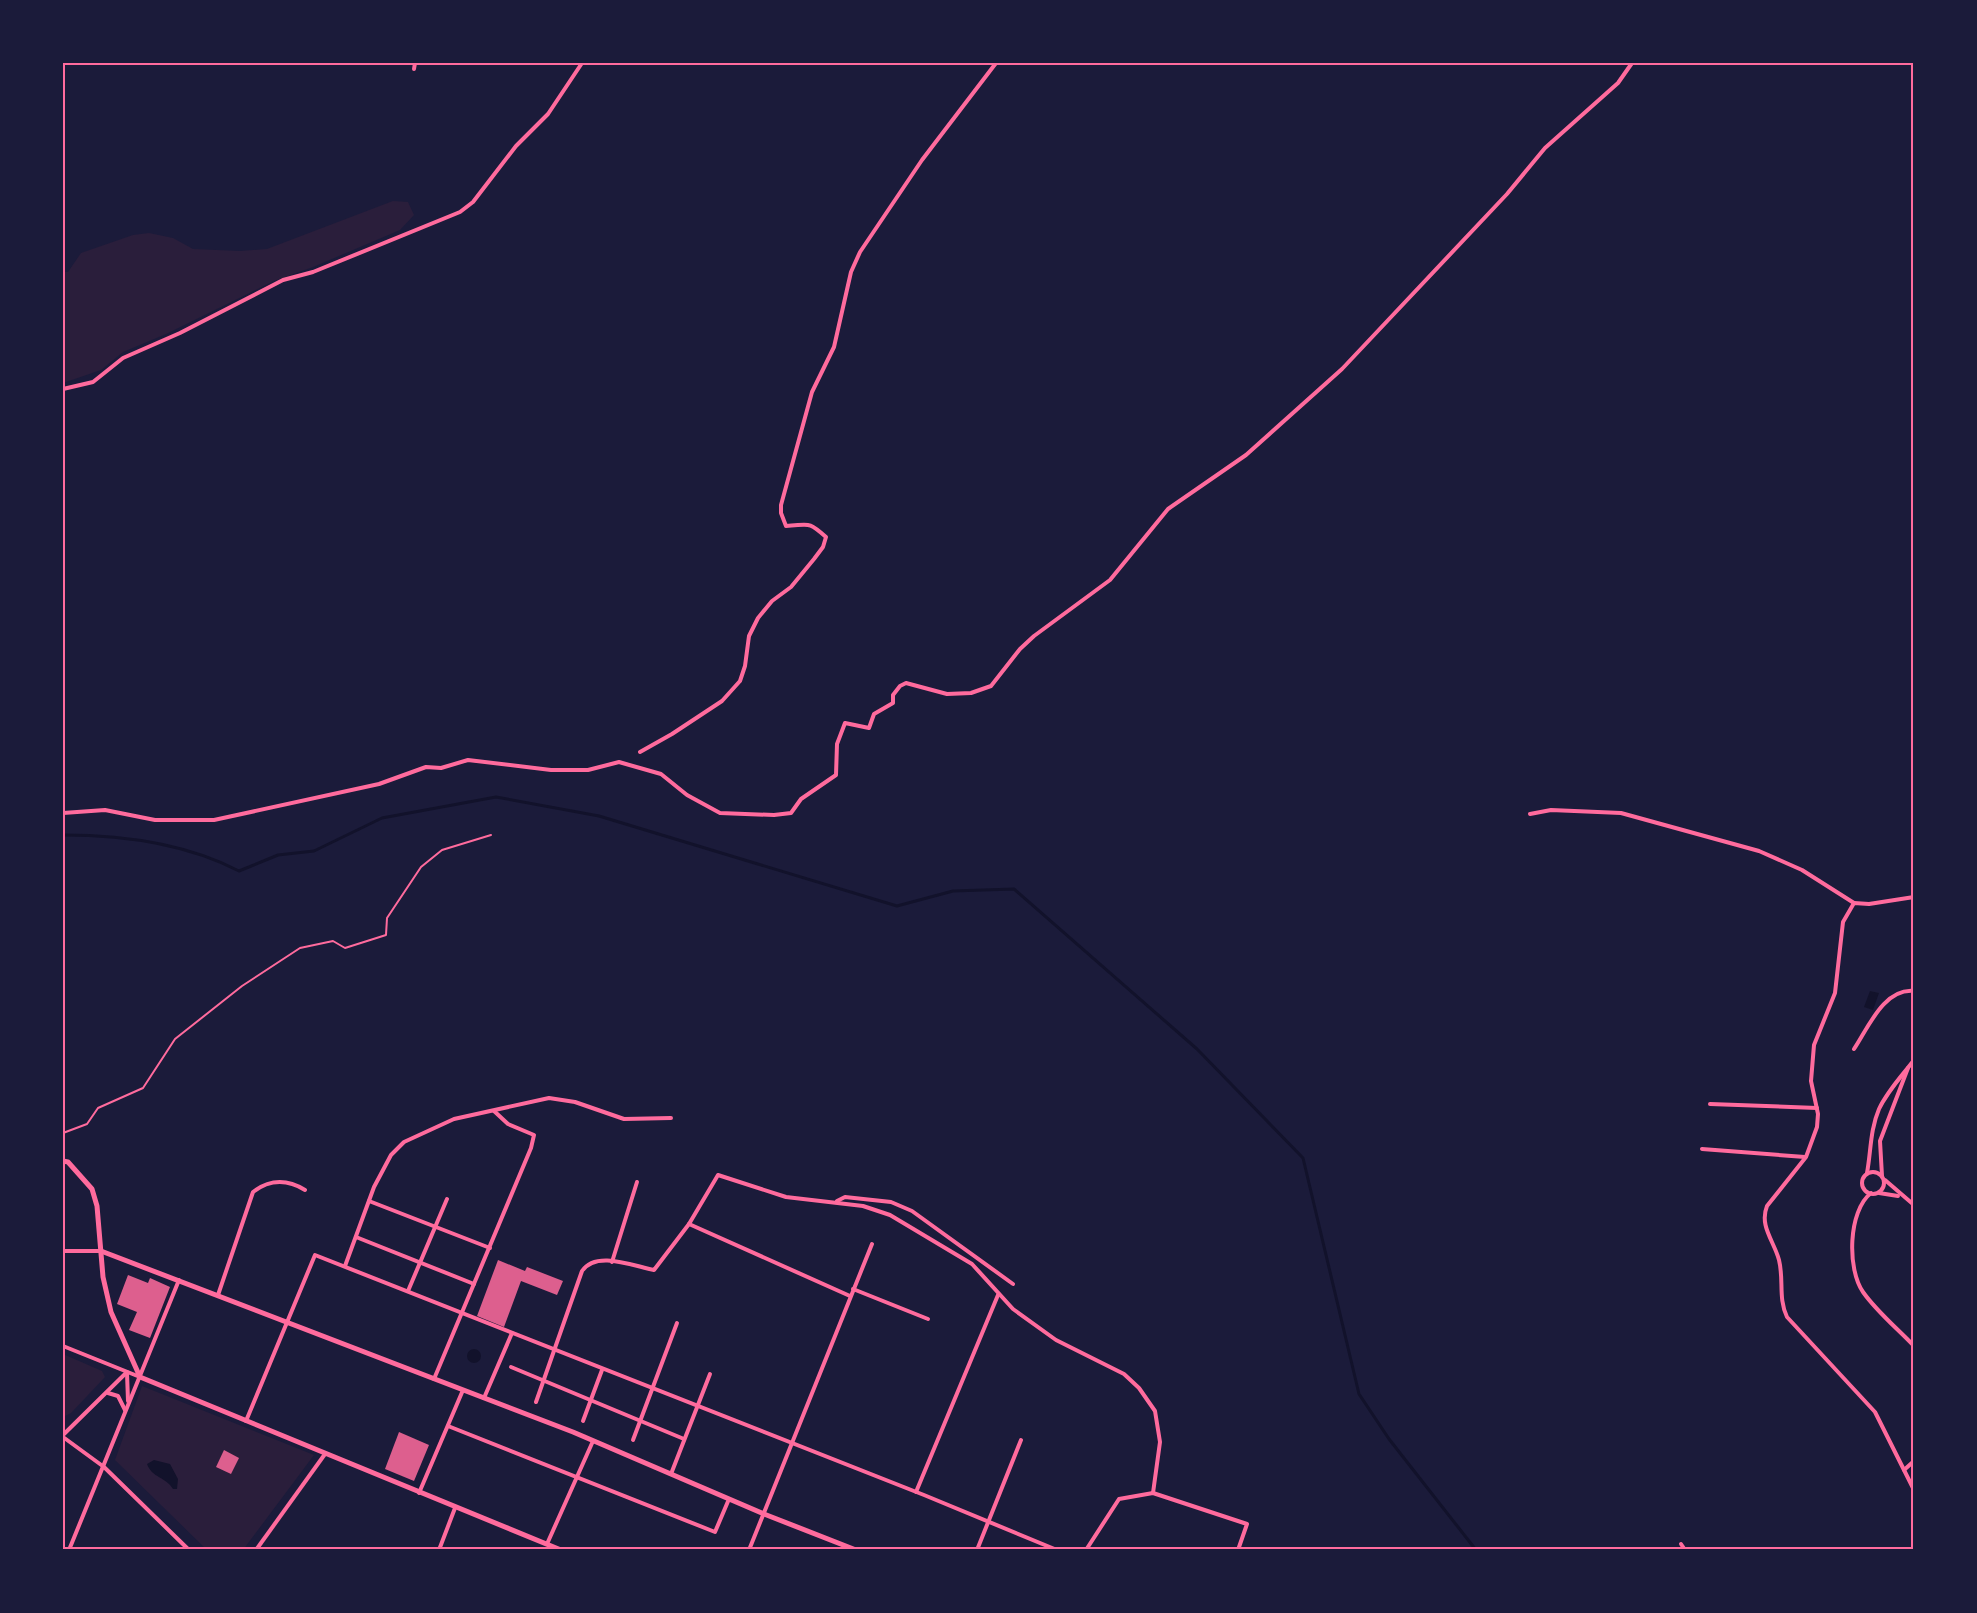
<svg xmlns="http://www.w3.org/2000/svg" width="1977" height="1613" font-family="'Nunito Sans',sans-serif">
	<rect width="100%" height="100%" fill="#1b1b3a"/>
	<g fill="#2a1e3b">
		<polygon points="393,201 408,202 414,215 400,230 313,267 274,281 166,334 123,352 101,370 63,383 63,272 68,272 81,253 133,235 149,233 173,238 193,249 240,251 267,249"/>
		<polygon points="63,1354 102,1371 105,1377 71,1413 63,1417"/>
		<polygon points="142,1386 314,1455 243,1550 207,1550 115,1460"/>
	</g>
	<g fill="#12122b">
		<polygon points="1870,991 1879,993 1873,1010 1864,1007"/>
		<circle cx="474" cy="1356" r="7"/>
		<path d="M154,1460L170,1464L178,1479L177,1489H173C166,1477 152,1478 147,1464Z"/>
	</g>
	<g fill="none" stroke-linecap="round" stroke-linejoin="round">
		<path stroke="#12122b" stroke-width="3" d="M63,835C123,835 185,843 239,871L278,855L314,851L382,818L496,797L599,816L897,906L953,891L1014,889L1197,1049L1303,1158L1359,1394L1389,1439L1476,1550"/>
	</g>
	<g fill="#dd5f8e">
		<polygon points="498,1260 525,1271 527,1267 563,1281 557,1295 521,1281 504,1327 477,1316"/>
		<polygon points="128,1275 148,1283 150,1278 170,1287 150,1338 129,1330 137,1312 117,1304"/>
		<polygon points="399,1432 429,1445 414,1481 385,1469"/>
		<polygon points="224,1450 239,1458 231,1474 216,1467"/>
	</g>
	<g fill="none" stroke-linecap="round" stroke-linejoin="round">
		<polyline stroke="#ff6b9d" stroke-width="2" points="63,1133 87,1124 98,1108 143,1088 175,1039 242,986 300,948 333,941 345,948 386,935 387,918 421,867 442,850 491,835"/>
		<g stroke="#ff6b9d" stroke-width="4">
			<polyline points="414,69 415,63"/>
			<polyline points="63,389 93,382 123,358 180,333 283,280 313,272 460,212 473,202 516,146 548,114 582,63"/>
			<path d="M640,752L672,734L722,701L740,681L745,666L749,636L758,618L772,601L791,587L814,559L823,547L826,537C807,520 809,525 786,526L781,513V505L812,392L834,347L851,272L860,252L922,160L996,63"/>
			<polyline points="63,813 105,810 155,820 214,820 379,784 426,767 441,768 468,760 551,770 588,770 619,762 661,774 687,795 720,813 774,815 791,813 801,799 836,775 837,744 845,723 869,728 874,714 893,703 893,695 900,686 906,683 947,694 971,693 991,686 1020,649 1034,636 1110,580 1168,509 1246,455 1342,369 1507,194 1545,148 1618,83 1632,63"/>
			<polyline points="1530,814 1551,810 1621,813 1759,851 1802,870 1854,903"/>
			<path d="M1914,897L1869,904L1854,903L1843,922L1835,993L1814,1045L1811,1081L1818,1114L1817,1127L1806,1157L1767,1206C1759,1226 1774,1241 1779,1260C1784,1280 1778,1298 1787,1317L1875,1412L1914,1490"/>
			<path d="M1854,1049C1868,1028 1884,988 1914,991"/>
			<polyline points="1710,1104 1817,1108"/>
			<polyline points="1702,1149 1805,1157"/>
			<circle cx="1873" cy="1183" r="11"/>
			<path d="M1867,1173C1871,1152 1870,1130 1879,1109C1888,1090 1902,1076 1914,1060"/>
			<polyline points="1882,1176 1880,1141 1908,1068"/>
			<polyline points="1885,1180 1914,1205"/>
			<path d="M1871,1193C1848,1211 1847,1269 1863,1292C1877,1312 1898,1329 1914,1346"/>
			<polyline points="1879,1193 1898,1196"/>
			<polyline points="369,1201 490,1248"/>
			<polyline points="837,1201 845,1197 891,1202 912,1211 1013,1284"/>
			<polyline points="689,1224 850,1296"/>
			<polyline points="356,1237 474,1284"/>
			<polyline points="63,1251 101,1251"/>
			<polyline points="612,1262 637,1182"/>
			<polyline points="345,1266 374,1187 391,1155 404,1142 454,1119 549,1098 575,1102 624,1119 671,1118"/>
			<polyline points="853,1289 928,1319"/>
			<polyline points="408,1291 447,1199"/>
			<path d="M218,1295L253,1192C270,1179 287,1179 305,1190"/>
			<polyline points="63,1346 140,1377"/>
			<polyline points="511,1367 684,1439"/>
			<polyline points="127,1373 128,1401"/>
			<polyline points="434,1379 531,1148 534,1135 508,1124 494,1111"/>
			<polyline points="108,1393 118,1396 125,1410"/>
			<polyline points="484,1398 512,1333"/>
			<path d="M536,1402L582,1271C596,1250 633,1266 654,1270L689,1224L718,1175L786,1197L863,1206L890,1215L972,1264L1013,1309L1056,1340L1124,1374L1139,1388L1155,1411L1160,1442L1153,1493"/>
			<polyline points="246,1421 315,1255 924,1495 1057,1550"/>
			<polyline points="583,1421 602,1370"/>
			<polyline points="448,1426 715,1532 729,1499"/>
			<polyline points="63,1435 127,1372"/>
			<polyline points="63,1437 104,1467 189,1550"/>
			<polyline points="633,1440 677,1323"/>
			<polyline points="1904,1470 1914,1461"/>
			<polyline points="671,1474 710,1374"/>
			<polyline points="916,1492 998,1295"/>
			<polyline points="419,1493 463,1390"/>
			<polyline points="547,1544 593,1441"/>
			<polyline points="1681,1544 1685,1550"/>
			<polyline points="69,1550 179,1280"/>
			<polyline points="256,1550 325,1454"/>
			<polyline points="439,1550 455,1508"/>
			<polyline points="749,1550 872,1244"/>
			<polyline points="977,1550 1021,1440"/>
			<polyline points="1086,1550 1119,1499 1153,1493 1247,1524 1238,1550"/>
		</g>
		<g stroke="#ff6b9d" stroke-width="5">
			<polyline points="63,1161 68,1162 92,1189 97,1206 103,1277 111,1312 140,1377 561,1550"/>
			<polyline points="101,1251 573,1432 764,1514 856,1550"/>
		</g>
	</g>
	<rect width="1977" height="1613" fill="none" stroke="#1b1b3a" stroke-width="129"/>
	<rect x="64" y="64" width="1848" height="1484" fill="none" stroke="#ff6b9d" stroke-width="2"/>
</svg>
